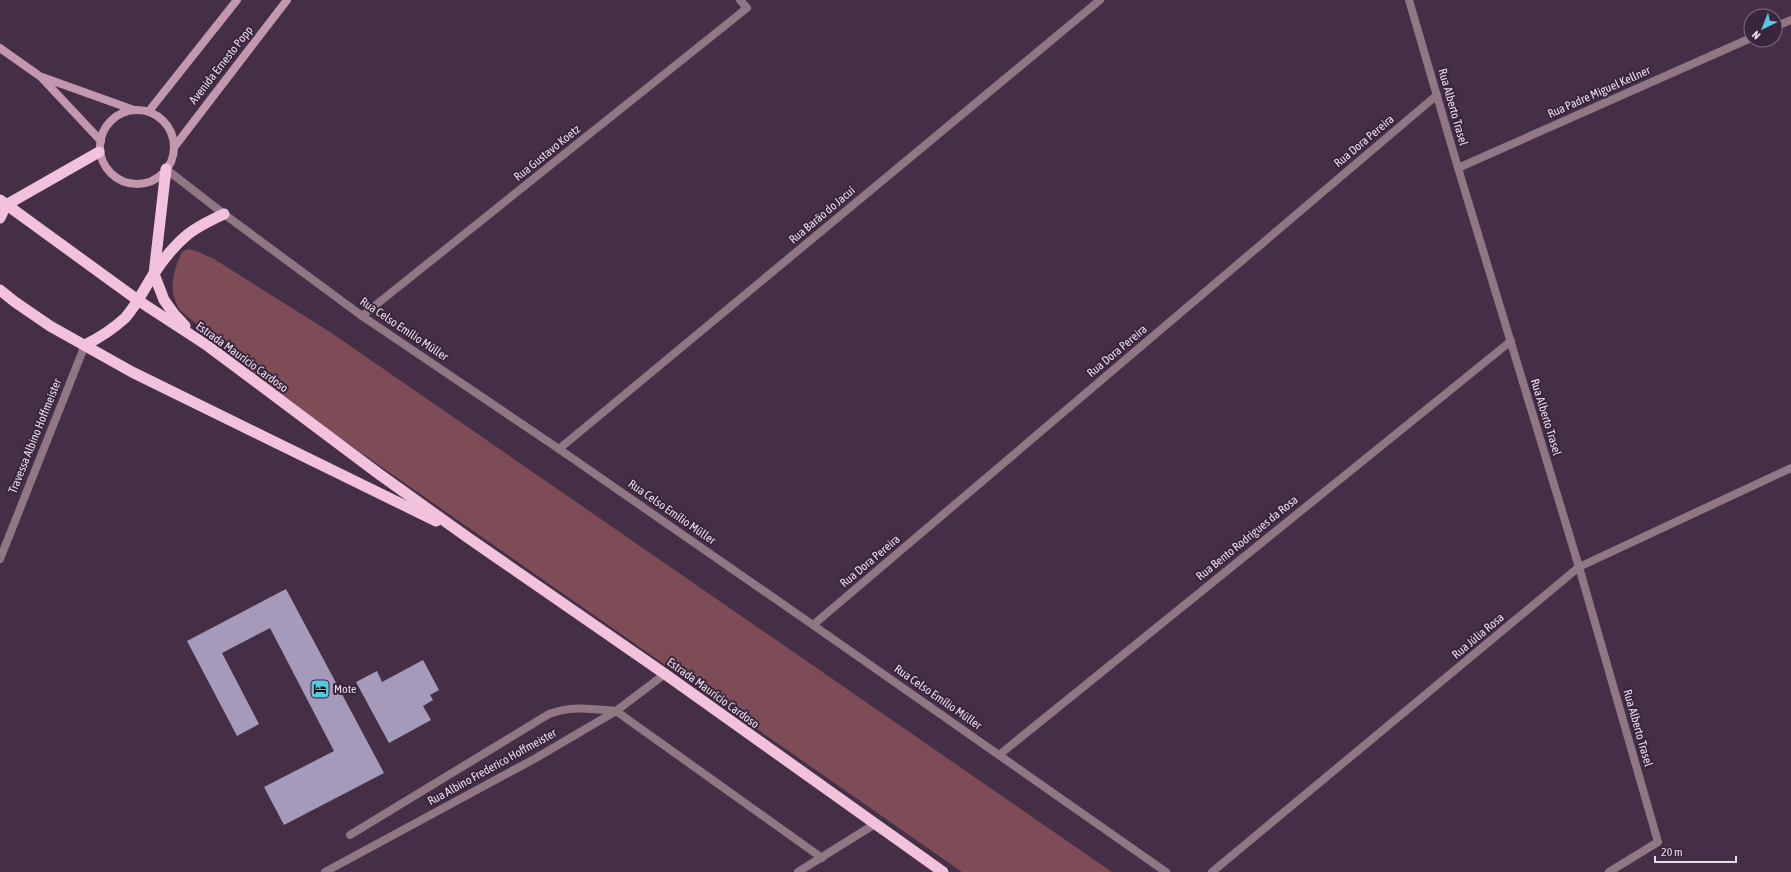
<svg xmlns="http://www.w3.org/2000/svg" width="1791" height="872" font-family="'Asap Condensed',sans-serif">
	<rect width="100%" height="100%" fill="#442f46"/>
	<path fill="#7e4c56" d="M188,249L196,251L214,259L330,332L1112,872H962L287,401L180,310C167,289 173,273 182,252Z"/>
	<g fill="#a69abb">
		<polygon points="286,589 384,773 284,825 264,787 334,751 270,628 222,653 259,724 237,736 187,641"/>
		<polygon points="423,660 439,690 430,695 433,700 423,706 431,720 389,743 356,682 377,671 382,682"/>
	</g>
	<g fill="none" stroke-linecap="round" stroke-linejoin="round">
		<path stroke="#917684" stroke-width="8" d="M350,835L549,714C572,705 593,709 616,711"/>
		<g stroke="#917684" stroke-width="8">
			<polyline points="1775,27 1791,20"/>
			<polyline points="1458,168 1751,38"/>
			<polyline points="362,316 747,8 740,0"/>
			<polyline points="559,449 1100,0"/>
			<polyline points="0,559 85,345"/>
			<polyline points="813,625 1437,95"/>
			<polyline points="616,711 822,858"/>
			<polyline points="999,755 1511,341"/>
			<polyline points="325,872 536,758 616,711 665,674"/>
			<polyline points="798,872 875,824"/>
			<polyline points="1212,872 1579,567 1791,468"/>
		</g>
		<g stroke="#917684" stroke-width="8">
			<polyline points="1409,0 1458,168 1579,567 1658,842 1609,872"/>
			<polyline points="166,169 224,214 362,316 559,449 813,625 1166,872"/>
		</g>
		<g stroke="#c398af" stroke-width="8">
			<polyline points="0,48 41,77 101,141"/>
			<polyline points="42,77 134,110"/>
			<circle cx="137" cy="147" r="37"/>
			<polyline points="149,111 237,0"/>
			<polyline points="175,146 287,0"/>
		</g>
		<g stroke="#f2c2dc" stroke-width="11">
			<polyline points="166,169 154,274 164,300 174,314 185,326"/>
			<polyline points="0,200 139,301 208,346 379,474 467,537 665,674 943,872"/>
			<polyline points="0,218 6,205 99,152"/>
			<polyline points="0,290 15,302 50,326 132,372 436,521"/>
			<path d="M85,345C99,338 113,329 125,318C137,305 144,289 153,275C162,261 174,246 187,235C198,226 211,220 224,214"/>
		</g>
	</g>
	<defs>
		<g id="hotel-square" transform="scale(1)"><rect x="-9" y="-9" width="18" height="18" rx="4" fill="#56c9e1" stroke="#39253c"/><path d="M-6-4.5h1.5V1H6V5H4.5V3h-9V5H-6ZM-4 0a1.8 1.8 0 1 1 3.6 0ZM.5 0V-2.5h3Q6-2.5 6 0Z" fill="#111"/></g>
	</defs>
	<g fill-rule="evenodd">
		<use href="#hotel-square" x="320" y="689"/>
	</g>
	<g text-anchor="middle" stroke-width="4" stroke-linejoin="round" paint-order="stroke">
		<g font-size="12" fill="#e9dceb" stroke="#39253c">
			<text transform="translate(221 65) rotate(-52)" y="4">Avenida Ernesto Popp</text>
			<text transform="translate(1599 92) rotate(-24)" y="4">Rua Padre Miguel Kellner</text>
			<text transform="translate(1453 107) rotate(74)" y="4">Rua Alberto Trasel</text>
			<text transform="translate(1364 141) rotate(-40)" y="4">Rua Dora Pereira</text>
			<text transform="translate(547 153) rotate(-39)" y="4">Rua Gustavo Koetz</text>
			<text transform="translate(822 215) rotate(-40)" y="4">Rua Barão do Jacuí</text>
			<text transform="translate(404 329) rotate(34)" y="4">Rua Celso Emílio Müller</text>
			<text transform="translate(1117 351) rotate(-40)" y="4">Rua Dora Pereira</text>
			<text transform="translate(242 357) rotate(36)" y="4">Estrada Maurício Cardoso</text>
			<text transform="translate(1546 417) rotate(73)" y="4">Rua Alberto Trasel</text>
			<text transform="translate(35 436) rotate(-68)" y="4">Travessa Albino Hoffmeister</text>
			<text transform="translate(672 512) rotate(35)" y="4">Rua Celso Emílio Müller</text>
			<text transform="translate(1247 538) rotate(-39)" y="4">Rua Bento Rodrigues da Rosa</text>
			<text transform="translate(870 561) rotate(-40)" y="4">Rua Dora Pereira</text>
			<text transform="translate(1478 636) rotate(-40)" y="4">Rua Júlia Rosa</text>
			<text transform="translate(713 693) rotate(36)" y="4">Estrada Maurício Cardoso</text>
			<text transform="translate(938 697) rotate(35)" y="4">Rua Celso Emílio Müller</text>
			<text transform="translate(1638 728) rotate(74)" y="4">Rua Alberto Trasel</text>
			<text transform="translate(492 767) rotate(-29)" y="4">Rua Albino Frederico Hoffmeister</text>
		</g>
		<g font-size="12" fill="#e9dceb" stroke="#39253c" text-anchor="start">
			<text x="334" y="693">Mote</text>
		</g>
	</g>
	<g transform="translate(1763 28) rotate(223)"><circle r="19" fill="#39253c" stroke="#7f6e82"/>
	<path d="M0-3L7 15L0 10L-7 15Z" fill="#56c9e1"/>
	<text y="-6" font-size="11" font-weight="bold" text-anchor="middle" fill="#e9dceb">N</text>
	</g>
	<path d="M1655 856v6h81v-6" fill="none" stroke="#e9dceb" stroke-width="2"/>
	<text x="1661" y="856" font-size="12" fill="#e9dceb" stroke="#39253c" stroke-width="3" paint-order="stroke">20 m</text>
</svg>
